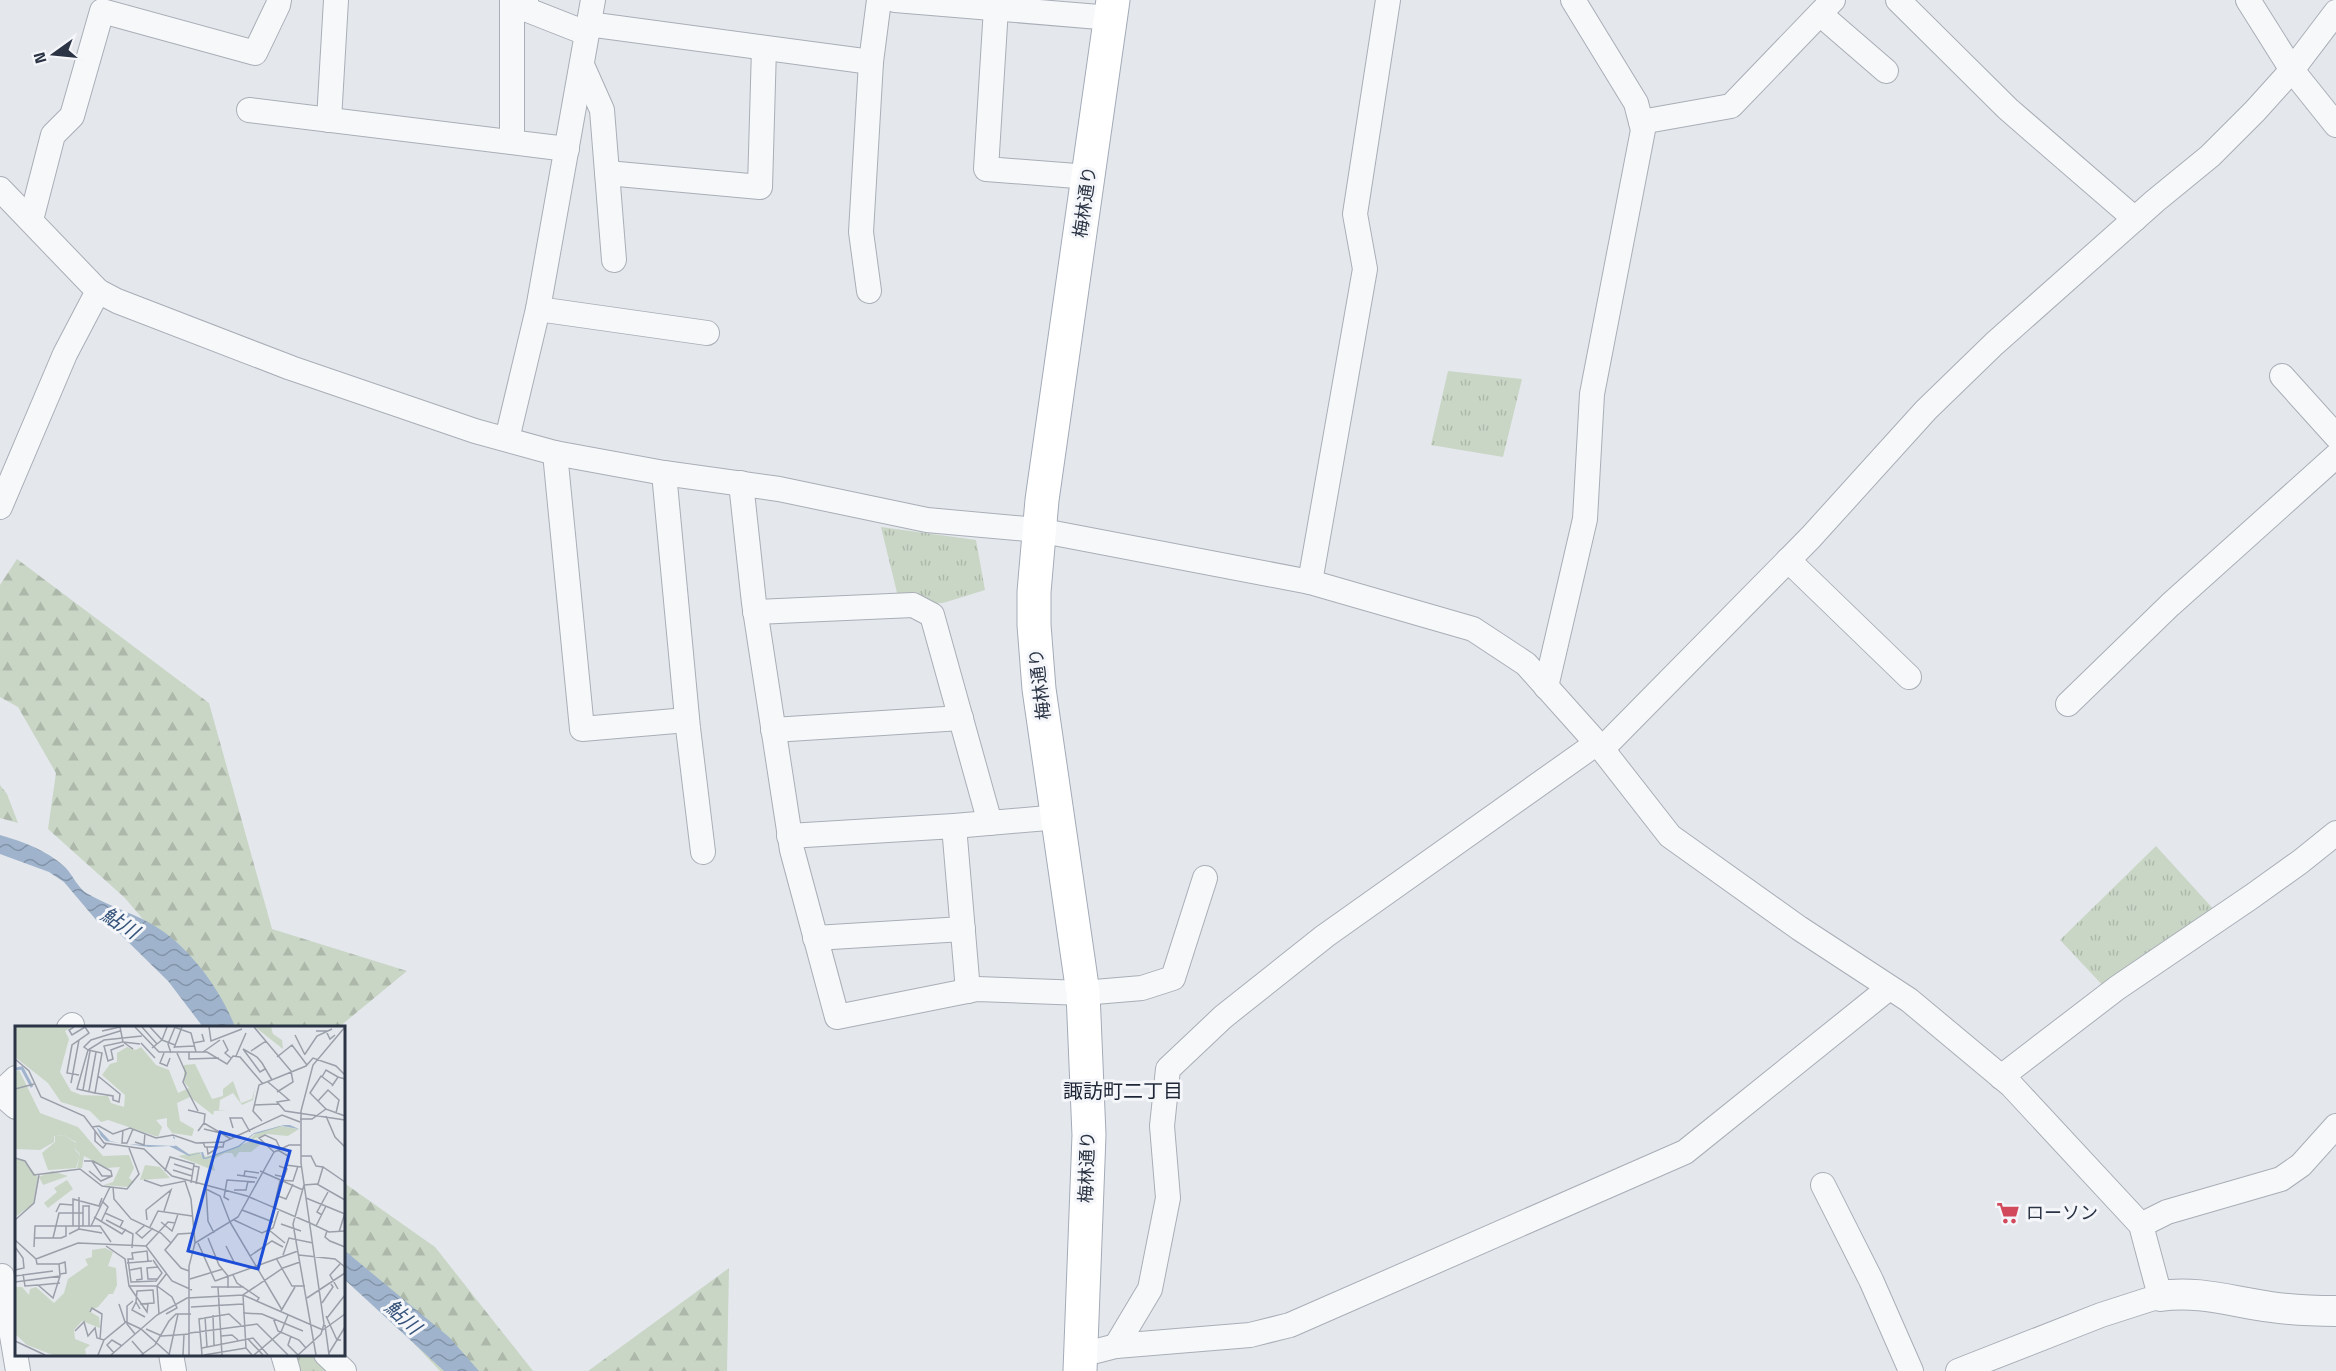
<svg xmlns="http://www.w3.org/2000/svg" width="2336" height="1371" font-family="'Titillium Web','Noto Sans JP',sans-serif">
	<defs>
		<pattern id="forest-firs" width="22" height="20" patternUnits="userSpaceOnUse" patternTransform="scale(1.5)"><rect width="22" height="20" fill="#c9d6c5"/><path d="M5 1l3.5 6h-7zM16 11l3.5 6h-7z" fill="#adb8ab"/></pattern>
		<pattern id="park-tufts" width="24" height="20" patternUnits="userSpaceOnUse" patternTransform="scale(1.5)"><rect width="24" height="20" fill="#c9d6c5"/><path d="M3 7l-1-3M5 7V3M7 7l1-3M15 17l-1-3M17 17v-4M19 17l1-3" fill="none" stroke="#adb8ab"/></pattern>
		<pattern id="water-waves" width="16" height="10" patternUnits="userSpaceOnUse" patternTransform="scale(1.5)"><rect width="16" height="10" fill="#9fb4cc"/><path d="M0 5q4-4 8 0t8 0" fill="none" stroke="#8293a7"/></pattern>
	</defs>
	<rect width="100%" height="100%" fill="#e4e7ec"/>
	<g fill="url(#forest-firs)">
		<polygon points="17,559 209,703 272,929 407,971 339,1027 230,1027 224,1015 125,898 48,829 56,773 18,707 0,697 0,585"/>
		<polygon points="0,785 7,794 18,823 0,818"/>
		<polygon points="344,1178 347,1185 435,1247 533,1371 440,1371 387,1315 344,1279"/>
		<polygon points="729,1268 727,1371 588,1371"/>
	</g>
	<g fill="url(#park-tufts)">
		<polygon points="1448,371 1522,379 1503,457 1431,445"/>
		<polygon points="881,527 976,540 985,590 943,603 900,605"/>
		<polygon points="2156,846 2217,913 2108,991 2060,940"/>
		<polygon points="283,1355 326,1355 344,1371 288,1371"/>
	</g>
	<g fill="url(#water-waves)">
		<path d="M0,835C24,842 46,850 65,867C73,875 78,889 88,894C110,907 137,914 158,928C191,949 222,992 235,1027H203L168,981L119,933L97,921L64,882L49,872L0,854Z"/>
		<polygon points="344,1250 449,1337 479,1371 444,1371 344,1279"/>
	</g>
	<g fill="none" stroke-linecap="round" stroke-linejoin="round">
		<g stroke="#a9aeb7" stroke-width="26">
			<g id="minor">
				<polyline points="512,0 512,142"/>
				<polyline points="526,0 525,9 586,33"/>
				<polyline points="895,0 1111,18"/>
				<polyline points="1898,0 2008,109 2135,219"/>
				<polyline points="2248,0 2292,70 2336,125"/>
				<polyline points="996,8 986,169 1089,177"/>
				<polyline points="1820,14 1886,71"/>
				<polyline points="588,24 871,62"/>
				<polyline points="582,65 602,110 614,260"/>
				<polyline points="249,110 567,149"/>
				<polyline points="329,120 336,0"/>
				<polyline points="1641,122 1731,106 1833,0"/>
				<polyline points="607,173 760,187 764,48"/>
				<polyline points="0,189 98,291 117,301 291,368 475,431 555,453 664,473 779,489 927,520 1038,530 1310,582 1473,629 1526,664 1602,749 1670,836 1799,928 1909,1000 2011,1085 2141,1225 2160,1296 2101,1315 1958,1371"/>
				<polyline points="31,220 53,135 72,116 102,11 255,53 278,5 279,0"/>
				<polyline points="869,291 861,232 871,62 879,0"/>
				<polyline points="538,309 707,333"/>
				<polyline points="2282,376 2336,436"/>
				<polyline points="507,439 538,309 593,0"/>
				<polyline points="555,453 582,729 687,720"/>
				<polyline points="664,473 688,728 703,852"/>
				<polyline points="741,483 754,603 792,850 837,1017 977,989 1083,993 1142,988 1173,978 1205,878"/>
				<polyline points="0,507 65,354 98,291"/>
				<polyline points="1788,560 1909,677"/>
				<polyline points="1310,582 1365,269 1355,214 1388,0"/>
				<polyline points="755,612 913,605 932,615 990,823"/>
				<polyline points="1546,687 1585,519 1592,394 1643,130 1636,103 1573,0"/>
				<polyline points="2068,704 2170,605 2336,456"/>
				<polyline points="773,730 961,718"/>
				<polyline points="1602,749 1811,537 1926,410 1994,344 2155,201 2210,156 2255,111 2292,70 2336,12"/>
				<polyline points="954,826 1059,817"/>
				<polyline points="789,836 954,826 968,991"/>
				<polyline points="815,938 963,929"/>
				<polyline points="69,1028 72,1025"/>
				<polyline points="2001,1077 2117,988 2251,897 2300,862 2336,833"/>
				<polyline points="0,1093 16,1078"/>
				<polyline points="0,1093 16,1107"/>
				<polyline points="1823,1185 1871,1280 1911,1371"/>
				<polyline points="2141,1225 2167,1212 2281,1179 2301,1165 2336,1126"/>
				<polyline points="2,1276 18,1371"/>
				<polyline points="1116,1346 1150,1289 1168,1198 1162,1126 1168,1069 1223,1017 1325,936 1597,743"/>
				<polyline points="171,1354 174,1371"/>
				<polyline points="283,1354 288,1371"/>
				<polyline points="326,1354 344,1371"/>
				<polyline points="1081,1355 1116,1346 1250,1335 1290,1325 1685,1152 1889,988"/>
			</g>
		</g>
		<g stroke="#a9aeb7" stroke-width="32">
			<path id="tertiary" d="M2160,1296C2198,1290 2233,1302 2271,1307C2292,1310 2314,1311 2336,1311"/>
		</g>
		<g stroke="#a3abb8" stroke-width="35">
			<polyline id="primary" points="1080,1371 1089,1135 1083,993 1039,689 1034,625 1034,592 1042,500 1113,0"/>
		</g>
		<use href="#minor" stroke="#f7f8fa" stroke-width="24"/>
		<use href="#tertiary" stroke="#f7f8fa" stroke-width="30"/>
		<use href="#primary" stroke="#fff" stroke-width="33"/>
	</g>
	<defs>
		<g id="supermarket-bare" transform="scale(1.8)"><path d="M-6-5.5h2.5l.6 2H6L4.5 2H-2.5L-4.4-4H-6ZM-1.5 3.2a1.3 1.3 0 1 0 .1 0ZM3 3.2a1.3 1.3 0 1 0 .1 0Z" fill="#d1495b" stroke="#f4f6f9" stroke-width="2.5" paint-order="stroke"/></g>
	</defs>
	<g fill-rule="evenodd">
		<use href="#supermarket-bare" x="2008" y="1213"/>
	</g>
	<g text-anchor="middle" stroke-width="6" stroke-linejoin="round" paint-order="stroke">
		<g font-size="18" fill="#2b3445" stroke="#f4f6f9">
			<text transform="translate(1085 202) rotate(-82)" y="6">梅林通り</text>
			<text transform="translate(1040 684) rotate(-97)" y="6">梅林通り</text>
			<text transform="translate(1087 1167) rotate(-88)" y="6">梅林通り</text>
		</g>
		<g font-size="18" fill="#2b3445" stroke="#f4f6f9" text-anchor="start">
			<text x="2026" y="1219">ローソン</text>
		</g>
		<g font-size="20" font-style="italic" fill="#34527a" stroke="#f4f6f9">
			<text transform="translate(120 923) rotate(33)" y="7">鮎川</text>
			<text transform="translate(403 1317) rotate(42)" y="7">鮎川</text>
		</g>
		<g font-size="20" fill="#1d2536" stroke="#f4f6f9">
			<text x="1123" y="1098">諏訪町二丁目</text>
		</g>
	</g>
	<g transform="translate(15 1026)">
		<rect width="330" height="330" fill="#e4e7ec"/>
		<path d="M0,1H56L50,5L54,13L45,46L56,65L66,69L93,70L96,77L109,81L110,69L87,49L95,38L102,36V27L112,21L121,24L126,21L141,39L154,44L163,67L174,62L169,56V39L180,38L197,73L208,70V63L218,55L226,77L237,73L240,61L238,74L227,79L218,67L205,74L204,84H213L199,85L198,89L175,71L162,77L165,95L179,103L177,110L157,107L152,100V92L141,94L147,101L143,111L93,94L86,96L75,85L46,76L33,57L0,31ZM4,44L25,87L63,101L88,130L114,129L119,142L114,152L119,156L113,161L89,159L98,156L105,141L92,142L69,130L67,142H62L65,128L60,123L61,116L49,109L39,110V116L25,124L0,123V46ZM264,100L284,103L273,110L252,108L233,115L240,108ZM242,113L246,118L236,126H224L220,132L217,127H210L197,134L200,145L163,130L184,126L188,131L198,129ZM130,139L145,141L155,152L125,154ZM90,222L98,226L93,240L101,242L102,259L98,268H94L83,281L74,285L84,291L85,302L67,295L59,304L60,313L75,319L70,323L71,329H38L12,319L0,308V261H7L14,269L15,263L21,261L39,277L49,267L53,253L73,239L70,233L77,231V224Z" fill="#c9d6c5"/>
		<path d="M240,1H256L258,8L267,14L268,23ZM0,133L8,134L23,151L18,178L0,191ZM37,145L53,150L28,159L24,151ZM52,154L58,163L33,182L29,177L42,166L39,162Z" fill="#c9d6c5"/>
		<path d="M49,109L61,117L60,124L65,129L61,142L33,144L27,127L40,116V110Z" fill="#c9d6c5"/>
		<path d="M49,110L55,113L57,137L36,140L33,123L41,121L40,111Z" fill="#c9d6c5"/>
		<path d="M269,99H275L284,103L267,100L244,107L239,108L224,121L191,133H188L186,127L174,130L154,120L134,121L91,115L86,110L81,100L95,115L110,118L160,120H161L159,118V117L160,113L158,112V110L160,112L159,118L163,121L175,129L188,126L190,132L223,120L239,107Z" fill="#9fb4cc"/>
		<path fill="none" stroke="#9fb4cc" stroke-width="3" d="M0,43L7,42L17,61"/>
		<path fill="none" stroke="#9a9fa9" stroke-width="1.5" d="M59,1L54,4L57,9L70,1M120,1L144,26H192L212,38L218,30L225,31L248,58M127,1L142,18M135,1L147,14L137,22M152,1L147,14L160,19M159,1L176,7L181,26M194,1L196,15L227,3M239,1L276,45L278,56L262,66M87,5L105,1L108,16L89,20L93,35L98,33L96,24L109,19M301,5H311L315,13L320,9M280,9L290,29M208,14L213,24L210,27L216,32M126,17L140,32M178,17L189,15L187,8M159,21L179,20M159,22L167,1M118,23L108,16L125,18M73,24L87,27L80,67L62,63L73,24L89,14L127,10M73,24L69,21L76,14L105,5M236,25L251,15M174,26V33L204,32M188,26L205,14M149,27L145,37L152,40L155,32M156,27L153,18L160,1M162,27L171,47L168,56L183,85M290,28L302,10L317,3M221,30L231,7M262,31L277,19L292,39M0,33L14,45L26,71L69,90L89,117L129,123L157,150L232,170L295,197M250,43L245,46L228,23L242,31L247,37L257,54M64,49L52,47L57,19L74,7L70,1M307,51L311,44L323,51M253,56L274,74L262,76L270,85L330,94M56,57L64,14M317,60L323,51L330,53M0,63L19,58M68,64L75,25M74,65L81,26M80,67L98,70V74L104,76L105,68L83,50M303,75L295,67L306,50L318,59M239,79L264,78M311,83L303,75L313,64L324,74L321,87M173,84L190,88L189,97M311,90L320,111L330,121M285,93H297L311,83L330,90M247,95L238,85L244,59L291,40L298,32L321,40L330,49M77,101L84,100L98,108L115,102L141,112L158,109L181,117L209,116L267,89L285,96M218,102L215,92H227L235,106M189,103L210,108M108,104L107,117H112L118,103M80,105V115L88,122L91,118M183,105L189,97L216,113M120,116L129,119L130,107M188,116L190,121H208L209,116M192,121L193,128L203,122M263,124L273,130L271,139L286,141M259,126L244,112L250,109L261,114L265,122M286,130H296L301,140L308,141M0,132L10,135L19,149L65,143L87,160L112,163L124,148L114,122M69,135H78L96,145L97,150L86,155L74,145M77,135L87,150H97M159,138L178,144M179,140L184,141L181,158M158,144L177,150M150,145L155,131L179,138L176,157M245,145L288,164M222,149L242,152M260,149L269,151L272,143L264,140M229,150L230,145L244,147M129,154L146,160L170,155L176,173L180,217L174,240V329M265,154L278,155L283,140M303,158L308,141L330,156M98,161L99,173L116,193L146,207L156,217L150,224L166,242L174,245M191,161L193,195L199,207M191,163L205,170L215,196M219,164H231L233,155M263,170L271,173L278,158M291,172L330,188M214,174L209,171L212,154L240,156M259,181L265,155M227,184L258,196M41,186L45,178L58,179M90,187L108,195L105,201M307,189L302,186L313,166M79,191L107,208L111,203M0,194L19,177L24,149M91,194L118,208L117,222M132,194L131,184L156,164L149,185M219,194L247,207L258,202L264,183M86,196L93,181L87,175M146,196L157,205L160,197M215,196L267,284M295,197L314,206L330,205M266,198L286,205M130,199L121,207L127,212L138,202M58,200V173L84,180L87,172M68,200V180H75M74,200V180M76,200L95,161M301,200L311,180M135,201L143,185L177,190M64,203L87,207M254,204L270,217M312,205L310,211L315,215L330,221M324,206L330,187M54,208L64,203V171M19,212H46L51,210V200M38,212L44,187H68M193,212L204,239L213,250V262M0,214L21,233L22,238H44L45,250L0,256M156,217L163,208L179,207M180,217L223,191L259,126L274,119H286M183,217L200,255M91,220L110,233L114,260H142L157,271L162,282L151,288M131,220L153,196L160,197L163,188M211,220L220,238M0,221L8,232L9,242L0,244M19,221L20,200H85L96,216M268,229L274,212L298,217M284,229L320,233L330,241M235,230L257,215L268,221M261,232L277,260H290M21,233L63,217L131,220L157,255L177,264M133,235L132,225L117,227L118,233H113L116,256L141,255L147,247L138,234M112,237L137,235M44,238L50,236L51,247L45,248M115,244L126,242L127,253L121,254M8,248L10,260L23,259L38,272L45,250M218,249L222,257L244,272L242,275M0,250L38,245M142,253H133L132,242L143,241M175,253L208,243M200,255L283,225M24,259L45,257M114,260L132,286L133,278M196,261H229M203,261L207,329M323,263L315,249L325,238M292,272L330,247M118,275L112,280V298L120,308M121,276L122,265L138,264L139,277L125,278M307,277L318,261L316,258M104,278L110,296M176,281L228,278M125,283L121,276L117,284L130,291M266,285L280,261M75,286L77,282L87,288L85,313M228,287L247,288L288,305M144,288L142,260L152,247M198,289L199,320M311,290L322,314H326M190,291L192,321M258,292L263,305L284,314L291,322M312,292L330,269M310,299L314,329M131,303L147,310L175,308M308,304L330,288M60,305L69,296L73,310L80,302L82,312L89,314M175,307L242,298L273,329M206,310L217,309L223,314M276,310L273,319L283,329M233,313L248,329M0,315L30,329M117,315L129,329M187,322L238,312L253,329M99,327L92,319L97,314L107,320M314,327L330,301M83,329L89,314L111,296L126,303L155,329M96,329L142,289L172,272L228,269L308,304M126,329L140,319L154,295L161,288H176M154,329L163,288M168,329L169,308M187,329L184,293L214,288L226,299M189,329L231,322M237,329L231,322L228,269L268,242L285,236M239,329L266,306L273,289M283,329L306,308L309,298L286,137V85L298,39L330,1M301,329L278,198L289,159L302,158L330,174"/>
		<path fill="#1d4ed8" fill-opacity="0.15" stroke="#1d4ed8" stroke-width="3" d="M205,106L275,125L243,243L173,225Z"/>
		<rect width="330" height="330" fill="none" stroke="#2b3445" stroke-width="3"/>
	</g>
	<g transform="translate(54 54) rotate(255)" stroke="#f4f6f9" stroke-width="4.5" paint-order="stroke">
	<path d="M0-4.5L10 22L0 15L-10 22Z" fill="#2b3445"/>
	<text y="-9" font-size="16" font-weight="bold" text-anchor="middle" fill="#2b3445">N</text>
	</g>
</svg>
